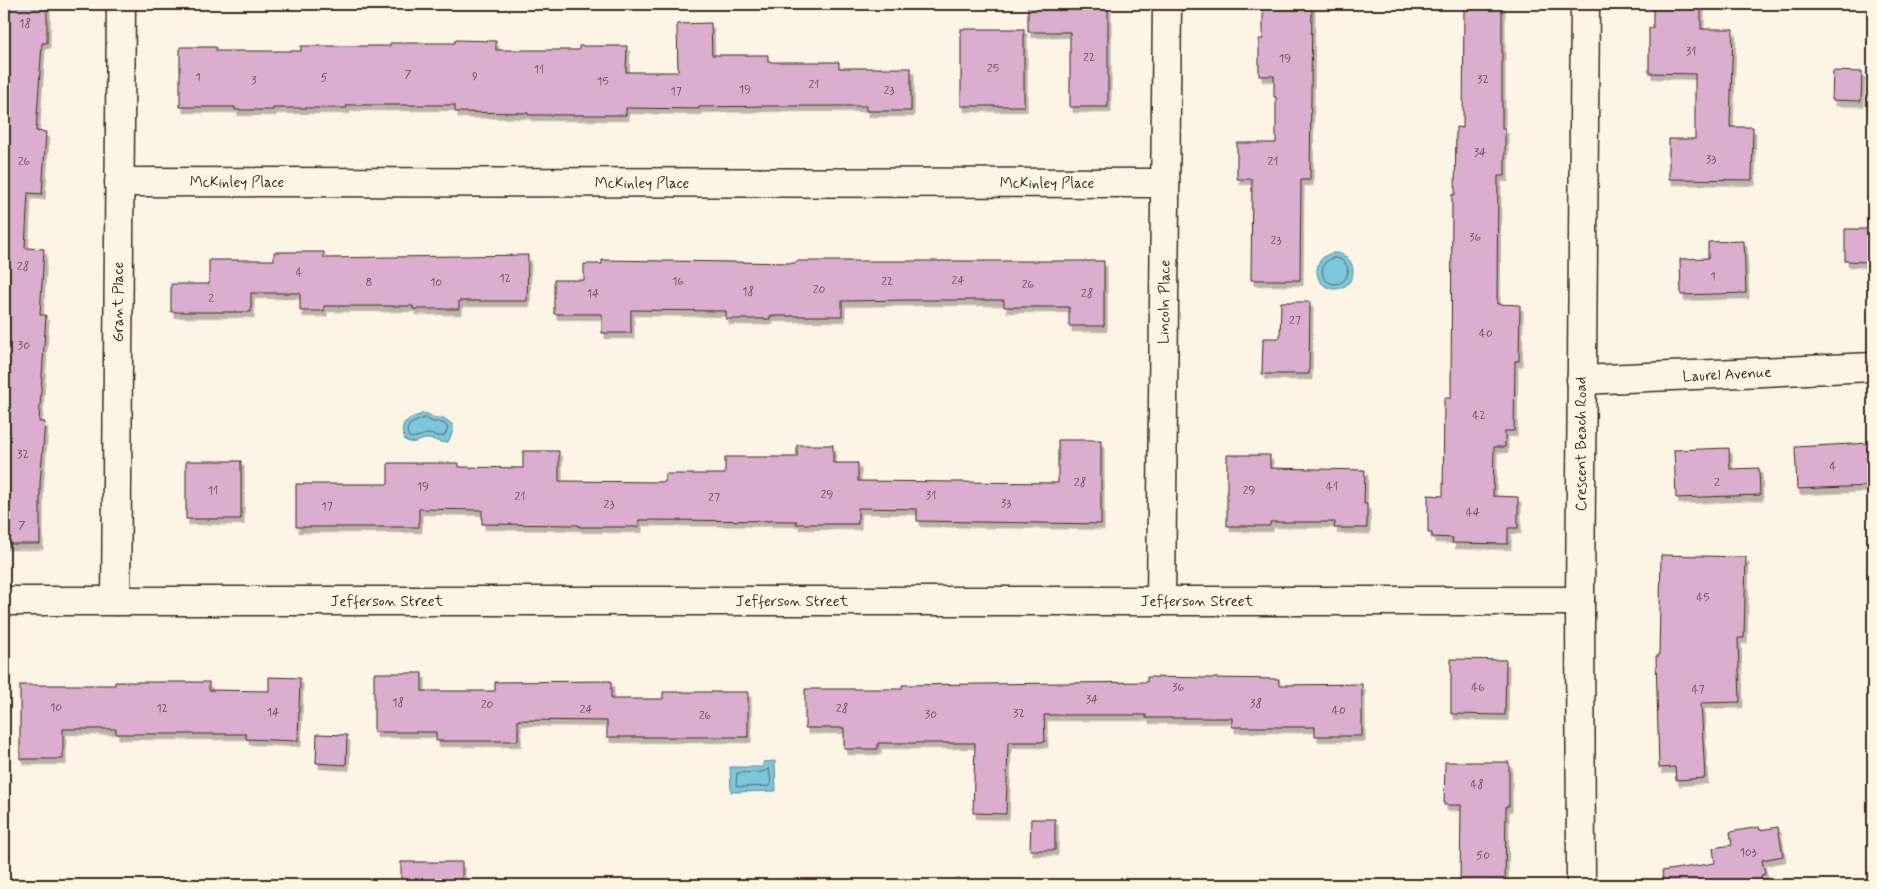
<svg xmlns="http://www.w3.org/2000/svg" width="1877" height="889" font-family="Mynerve,sans-serif">
	<defs>
		<filter id="shadow"><feDropShadow dx="3" dy="5.5" stdDeviation="0" flood-color="#0004"/></filter>
	</defs>
	<rect width="100%" height="100%" fill="#fcf5e5"/>
	<filter id="ink" filterUnits="userSpaceOnUse"><feTurbulence type="fractalNoise" baseFrequency=".02" numOctaves="2"/><feDisplacementMap in="SourceGraphic" scale="10" xChannelSelector="R" yChannelSelector="G"/><feConvolveMatrix kernelMatrix="1 2 1 2 8 2 1 2 1" color-interpolation-filters="sRGB"/></filter>
	<g filter="url(#ink)">
		<g fill="#7cc7db" stroke="#62888f">
			<circle cx="1335" cy="271" r="18"/>
			<path d="M425,413L435,418H444L453,425V431L448,442C441,444 435,439 428,439C419,439 414,446 405,440L402,431L404,423L411,418Z"/>
			<polygon points="775,761 776,791 731,792 730,767 763,767 763,762"/>
		</g>
		<g fill="none" stroke-linecap="round" stroke-linejoin="round">
			<g stroke="#55696a" stroke-width="1">
				<circle cx="1335" cy="271" r="13"/>
				<path d="M425,418L433,422H439L445,424L448,429L444,436C438,437 433,434 427,434C420,435 416,439 409,437L407,431L409,425Z"/>
				<polygon points="769,769 771,784 770,786 739,787 736,786 737,773 762,772"/>
			</g>
		</g>
		<g fill="#dbadcf" stroke="#3b2a1e" filter="url(#shadow)">
			<polygon points="4,4 47,4 47,43 42,43 36,131 46,132 42,194 28,193 25,248 44,249 40,315 46,315 39,422 45,422 40,484 40,544 4,544"/>
			<polygon points="1028,4 1108,6 1108,107 1070,107 1070,32 1028,32"/>
			<polygon points="1263,4 1312,4 1310,180 1301,180 1300,280 1251,280 1252,179 1237,179 1237,143 1276,143 1276,97 1274,97 1274,76 1259,76 1259,39 1263,39"/>
			<polygon points="1464,4 1502,4 1502,128 1505,128 1505,176 1498,176 1497,304 1520,305 1519,361 1515,361 1514,431 1505,431 1505,447 1494,447 1493,496 1518,497 1518,528 1508,528 1508,544 1452,543 1453,538 1432,537 1432,533 1428,533 1428,495 1443,496 1444,398 1451,398 1452,194 1455,195 1456,127 1463,128"/>
			<polygon points="1653,4 1701,4 1701,29 1733,29 1730,127 1753,127 1752,180 1669,179 1669,139 1695,139 1695,74 1649,73 1649,28 1653,28"/>
			<polygon points="711,23 712,55 768,55 768,62 839,62 839,68 911,68 911,111 866,111 866,106 768,106 699,107 699,109 626,108 626,115 528,115 528,113 455,112 455,105 347,105 347,108 273,108 273,110 235,110 235,107 180,107 180,47 216,47 216,51 301,51 301,46 390,46 390,43 455,43 455,40 496,41 496,50 579,50 579,46 627,46 626,72 678,72 677,24"/>
			<rect x="961" y="29" width="63" height="77"/>
			<polygon points="1833,71 1862,72 1861,101 1832,100"/>
			<polygon points="1845,229 1873,229 1873,262 1845,261"/>
			<polygon points="1744,241 1746,293 1681,295 1680,259 1708,258 1708,242"/>
			<polygon points="274,252 324,252 324,258 528,255 527,301 459,301 459,309 413,309 413,306 324,306 324,311 300,311 300,293 251,293 251,312 171,312 171,284 209,284 209,260 274,260"/>
			<polygon points="602,260 796,263 796,261 1104,261 1104,326 1069,326 1069,307 1004,307 1004,300 910,300 842,301 842,316 770,316 770,319 726,319 726,311 631,310 631,333 602,333 602,314 554,314 554,280 584,280 584,264 602,264"/>
			<polygon points="1281,302 1310,302 1309,374 1262,374 1263,338 1280,338"/>
			<polygon points="1058,440 1101,440 1101,524 917,521 917,509 858,508 858,524 796,524 797,521 639,520 639,527 579,527 579,525 482,524 482,510 419,509 419,527 296,527 296,484 388,484 388,463 459,463 459,467 523,468 523,451 559,451 559,481 665,482 665,474 725,474 725,457 797,457 797,445 833,445 833,463 858,463 858,481 1058,483"/>
			<polygon points="1869,443 1870,486 1797,489 1795,447"/>
			<polygon points="1729,448 1730,469 1759,468 1760,495 1676,498 1674,450"/>
			<polygon points="1227,455 1270,455 1270,468 1365,470 1364,504 1367,504 1367,528 1334,528 1335,522 1270,522 1270,526 1227,526"/>
			<rect x="186" y="461" width="55" height="58"/>
			<polygon points="1661,555 1746,557 1744,638 1738,638 1740,702 1701,703 1705,778 1676,780 1675,767 1659,768 1656,656 1659,656"/>
			<polygon points="1451,659 1506,660 1505,715 1451,714"/>
			<polygon points="374,673 422,673 422,691 495,691 495,682 611,681 611,699 663,699 663,692 748,692 748,737 607,737 607,721 518,720 518,741 436,741 436,732 374,732"/>
			<polygon points="269,677 300,678 298,741 246,739 246,734 116,734 116,729 63,729 63,759 20,759 20,685 115,685 115,682 209,682 209,690 269,691"/>
			<polygon points="1147,677 1279,679 1279,685 1362,684 1362,736 1315,736 1315,727 1232,727 1232,718 1146,718 1146,715 1044,715 1045,742 1008,742 1006,814 973,813 975,743 878,743 878,749 844,749 844,728 805,728 805,689 902,689 902,685 1147,682"/>
			<polygon points="317,734 347,735 346,765 316,763"/>
			<polygon points="1445,762 1509,762 1509,806 1506,806 1505,885 1460,885 1461,805 1444,805"/>
			<polygon points="1031,819 1055,819 1055,850 1030,850"/>
			<polygon points="1759,827 1760,830 1778,827 1783,856 1762,860 1765,874 1761,875 1763,885 1663,885 1662,871 1715,863 1713,848 1732,845 1730,832"/>
			<rect x="401" y="862" width="61" height="23"/>
		</g>
		<g fill="none" stroke-linecap="round" stroke-linejoin="round">
			<g stroke="#3b2a1e" stroke-width="31">
				<g id="street">
					<polyline points="119,182 1165,183"/>
					<polyline points="1581,380 1873,367"/>
					<polyline points="4,601 1580,601"/>
					<polyline points="116,601 121,4"/>
					<polyline points="1161,601 1167,4"/>
				</g>
			</g>
			<g stroke="#3b2a1e" stroke-width="31">
				<polyline id="secondary" points="1581,885 1580,601 1585,4"/>
			</g>
			<use href="#street" stroke="#fcf5e5" stroke-width="28"/>
			<use href="#secondary" stroke="#fcf5e5" stroke-width="28"/>
		</g>
	</g>
	<g text-anchor="middle" stroke-width="4" stroke-linejoin="round" paint-order="stroke">
		<g font-size="12" fill="#634b4a">
			<text x="25" y="27">18</text>
			<text x="1691" y="55">31</text>
			<text x="1089" y="61">22</text>
			<text x="1285" y="62">19</text>
			<text x="993" y="72">25</text>
			<text x="539" y="73">11</text>
			<text x="408" y="78">7</text>
			<text x="475" y="80">9</text>
			<text x="198" y="81">1</text>
			<text x="324" y="81">5</text>
			<text x="1483" y="83">32</text>
			<text x="254" y="84">3</text>
			<text x="603" y="85">15</text>
			<text x="814" y="88">21</text>
			<text x="745" y="93">19</text>
			<text x="889" y="94">23</text>
			<text x="676" y="95">17</text>
			<text x="1480" y="156">34</text>
			<text x="1711" y="163">33</text>
			<text x="24" y="165">26</text>
			<text x="1273" y="165">21</text>
			<text x="1475" y="241">36</text>
			<text x="1276" y="244">23</text>
			<text x="23" y="270">28</text>
			<text x="299" y="276">4</text>
			<text x="1713" y="280">1</text>
			<text x="505" y="282">12</text>
			<text x="958" y="284">24</text>
			<text x="678" y="285">16</text>
			<text x="887" y="285">22</text>
			<text x="369" y="286">8</text>
			<text x="436" y="286">10</text>
			<text x="1028" y="288">26</text>
			<text x="819" y="293">20</text>
			<text x="748" y="295">18</text>
			<text x="593" y="297">14</text>
			<text x="1087" y="297">28</text>
			<text x="211" y="302">2</text>
			<text x="1295" y="324">27</text>
			<text x="1486" y="337">40</text>
			<text x="24" y="349">30</text>
			<text x="1479" y="419">42</text>
			<text x="23" y="458">32</text>
			<text x="1833" y="470">4</text>
			<text x="1080" y="486">28</text>
			<text x="1717" y="486">2</text>
			<text x="423" y="490">19</text>
			<text x="1332" y="490">41</text>
			<text x="213" y="494">11</text>
			<text x="1249" y="494">29</text>
			<text x="827" y="498">29</text>
			<text x="931" y="499">31</text>
			<text x="520" y="500">21</text>
			<text x="714" y="501">27</text>
			<text x="1006" y="507">33</text>
			<text x="609" y="508">23</text>
			<text x="327" y="510">17</text>
			<text x="1473" y="516">44</text>
			<text x="22" y="529">7</text>
			<text x="1703" y="601">45</text>
			<text x="1178" y="691">36</text>
			<text x="1478" y="691">46</text>
			<text x="1698" y="693">47</text>
			<text x="1092" y="703">34</text>
			<text x="398" y="706">18</text>
			<text x="1256" y="707">38</text>
			<text x="487" y="708">20</text>
			<text x="56" y="711">10</text>
			<text x="162" y="712">12</text>
			<text x="842" y="712">28</text>
			<text x="586" y="713">24</text>
			<text x="1339" y="714">40</text>
			<text x="273" y="716">14</text>
			<text x="1019" y="717">32</text>
			<text x="931" y="718">30</text>
			<text x="705" y="719">26</text>
			<text x="1477" y="788">48</text>
			<text x="1748" y="856">103</text>
			<text x="1483" y="859">50</text>
		</g>
		<g font-size="15" fill="#3b2a1e" stroke="#fcf5e5">
			<text x="237" y="187">McKinley Place</text>
			<text x="642" y="188">McKinley Place</text>
			<text x="1047" y="188">McKinley Place</text>
			<text transform="translate(118 302) rotate(-90)" y="5">Grant Place</text>
			<text transform="translate(1164 302) rotate(-89)" y="5">Lincoln Place</text>
			<text transform="translate(1727 374) rotate(-3)" y="5">Laurel Avenue</text>
			<text transform="translate(1581 444) rotate(-90)" y="5">Crescent Beach Road</text>
			<text x="387" y="606">Jefferson Street</text>
			<text x="792" y="606">Jefferson Street</text>
			<text x="1197" y="606">Jefferson Street</text>
		</g>
	</g>
	<rect width="1877" height="889" fill="none" stroke="#fcf5e5" stroke-width="20"/>
	<rect x="10" y="10" width="1857" height="869" fill="none" stroke="#3b2a1e" stroke-width="2" filter="url(#ink)"/>
</svg>
